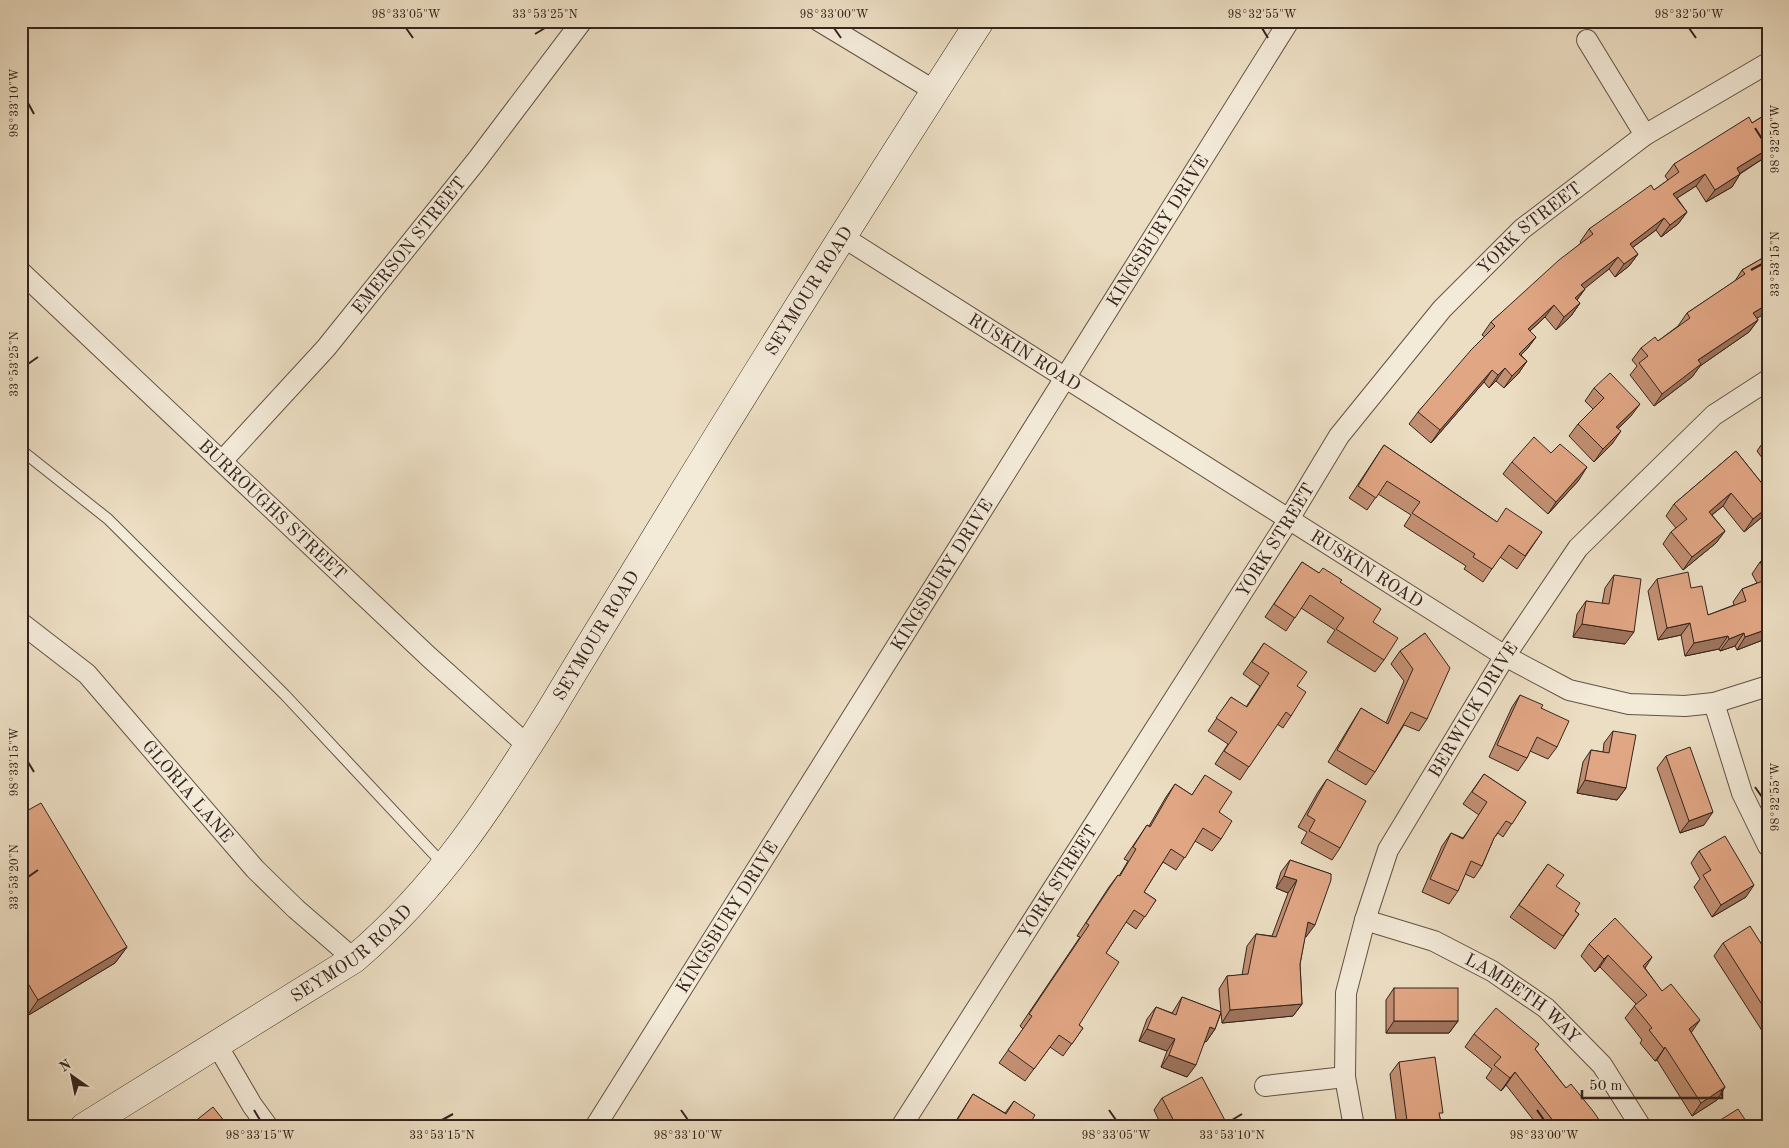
<svg xmlns="http://www.w3.org/2000/svg" width="1789" height="1148" font-family="'Old Standard TT',serif">
	<rect width="100%" height="100%" fill="#ecdec3"/>
	<filter id="stains"><feTurbulence type="fractalNoise" baseFrequency=".004" numOctaves="4"/><feColorMatrix values="0 0 0 0 .2 0 0 0 0 .09 0 0 0 0 .02 0 0 0 .5 -.17"/></filter>
	<radialGradient id="worn" r=".72"><stop offset=".6" stop-color="#630" stop-opacity="0"/><stop offset="1" stop-color="#630" stop-opacity=".3"/></radialGradient>
	<g fill="none" stroke-linecap="round" stroke-linejoin="round">
		<g stroke="#635246" stroke-width="12">
			<polyline id="lane" points="21,450 108,519 285,695 443,864"/>
		</g>
		<g stroke="#635246" stroke-width="22">
			<g id="street">
				<polyline points="819,21 935,91"/>
				<polyline points="1587,40 1645,135"/>
				<path id="s1" d="M843,237L1505,656L1569,690L1629,704L1685,706L1714,703L1768,686"/>
				<path id="s2" d="M21,272L429,657L528,746"/>
				<path id="s3" d="M223,460L326,348L477,160L582,21"/>
				<path id="s4" d="M21,623L87,674L255,869L296,909L354,959"/>
				<polyline points="1714,703 1742,793 1768,846"/>
				<path id="s5" d="M1365,920L1434,941L1492,971L1546,1008L1602,1065L1641,1127"/>
				<polyline points="217,1045 252,1105 268,1127"/>
				<polyline points="1265,1086 1345,1077"/>
				<path id="s6" d="M595,1127L1289,21"/>
				<path id="s7" d="M901,1127L1289,519L1339,436L1442,309L1522,229L1645,135L1768,63"/>
				<path id="s8" d="M1354,1127L1345,1077L1346,993L1365,920L1388,850L1505,656L1578,548L1714,415L1768,380"/>
			</g>
		</g>
		<g stroke="#35241d" stroke-width="29">
			<g id="secondary">
				<path id="s9" d="M84,1127L354,959C439,887 492,804 550,711C581,659 613,607 645,555C754,376 866,198 980,21"/>
			</g>
		</g>
		<use href="#lane" stroke="#f3ead8" stroke-width="10"/>
		<use href="#street" stroke="#f3ead8" stroke-width="20"/>
		<use href="#secondary" stroke="#f3ead8" stroke-width="28"/>
	</g>
	<g fill="#c28f72" stroke="#35241d">
		<polygon points="1768,113 1768,164 1764,158 1740,174 1732,187 1706,202 1696,186 1677,198 1687,212 1678,224 1661,237 1656,230 1632,248 1638,254 1629,266 1615,277 1609,269 1584,288 1585,289 1577,300 1580,303 1571,316 1556,330 1545,317 1530,331 1536,337 1527,349 1521,355 1527,361 1518,374 1504,388 1496,381 1489,388 1484,382 1431,443 1409,424 1418,412 1485,337 1482,335 1491,322 1581,243 1580,242 1589,229 1654,190 1668,180 1665,176 1674,164 1752,123"/>
		<polygon points="1768,255 1757,318 1758,320 1749,332 1700,366 1692,377 1654,406 1630,375 1637,366 1632,360 1641,348 1658,341 1678,326 1687,313 1735,281 1742,270"/>
		<polygon points="1594,388 1631,416 1618,429 1612,444 1594,462 1569,436 1578,424 1593,409 1585,401"/>
		<polygon points="1768,437 1768,466 1757,451 1766,438"/>
		<polygon points="1384,445 1497,522 1542,532 1517,569 1500,557 1483,582 1464,569 1466,566 1404,526 1411,515 1378,494 1367,510 1349,498"/>
		<polygon points="1736,451 1768,491 1768,512 1744,532 1723,506 1712,515 1725,531 1716,543 1683,570 1663,544 1671,532 1676,528 1666,516 1674,504"/>
		<polygon points="1551,453 1579,480 1548,514 1503,474 1512,462"/>
		<polygon points="1768,558 1768,638 1737,650 1735,646 1720,651 1719,649 1685,656 1681,635 1658,640 1648,591 1657,579 1691,588 1708,615 1734,605 1733,602 1742,589 1757,583 1752,574 1760,562"/>
		<polygon points="1302,562 1319,573 1340,582 1373,622 1384,660 1375,672 1327,642 1335,630 1301,608 1286,631 1265,617"/>
		<polygon points="1614,575 1625,644 1573,637 1577,614 1586,601 1602,604 1605,588"/>
		<polygon points="1425,633 1427,719 1419,731 1404,725 1375,772 1366,785 1328,762 1353,721 1361,708 1386,723 1404,681 1391,664 1400,651"/>
		<polygon points="1264,643 1297,686 1291,716 1283,728 1277,724 1240,780 1215,764 1228,744 1208,731 1231,697 1246,707 1260,686 1243,674"/>
		<polygon points="1520,695 1541,708 1557,747 1548,759 1530,751 1527,758 1518,771 1489,757 1512,707"/>
		<polygon points="1613,731 1626,788 1617,800 1577,793 1583,762 1591,750 1603,752 1604,743"/>
		<polygon points="1666,756 1704,825 1680,833 1657,768"/>
		<polygon points="1484,774 1526,802 1503,837 1498,833 1494,838 1482,866 1474,878 1465,874 1458,891 1449,904 1422,892 1442,846 1451,833 1463,838 1479,815 1463,804"/>
		<polygon points="1205,775 1219,812 1221,839 1212,851 1195,841 1176,870 1163,862 1144,892 1156,900 1136,929 1126,922 1106,953 1079,1025 1083,1028 1063,1056 1050,1047 1025,1081 999,1063 1023,1029 1020,1026 1080,937 1077,936 1109,887 1118,875 1119,876 1128,861 1124,859 1147,825 1149,826 1166,797 1175,784 1192,795"/>
		<polygon points="1327,779 1340,848 1332,860 1301,843 1307,832 1298,827 1318,792"/>
		<polygon points="21,814 127,947 115,963 27,1016 21,1007"/>
		<polygon points="1699,851 1746,897 1712,917 1694,887 1700,879 1691,863"/>
		<polygon points="1290,860 1331,874 1306,937 1305,936 1300,964 1302,1004 1293,1016 1222,1023 1221,1013 1215,1029 1206,1042 1205,1041 1187,1077 1161,1067 1167,1051 1139,1041 1147,1019 1156,1007 1172,1013 1174,1010 1182,997 1221,1012 1219,989 1227,976 1242,975 1247,946 1256,934 1272,936 1288,893 1276,888 1281,872"/>
		<polygon points="1548,864 1556,887 1575,911 1579,914 1555,949 1510,917"/>
		<polygon points="1768,941 1768,1040 1714,956 1723,943 1762,945"/>
		<polygon points="1589,944 1645,968 1691,1032 1725,1087 1717,1100 1692,1116 1657,1060 1655,1061 1640,1043 1642,1040 1625,1018 1636,1004 1600,967 1595,972 1581,956"/>
		<polygon points="1394,988 1458,1021 1449,1033 1386,1033 1386,1000"/>
		<polygon points="1474,1034 1539,1044 1535,1049 1566,1088 1604,1127 1539,1127 1506,1085 1501,1091 1486,1078 1492,1069 1465,1047"/>
		<polygon points="1399,1062 1440,1118 1442,1127 1397,1127 1390,1074"/>
		<polygon points="973,1094 1005,1113 1014,1101 1028,1127 952,1127"/>
		<polygon points="1162,1098 1228,1127 1162,1127 1154,1110"/>
	</g>
	<g fill="#9e745c" stroke="#35241d">
		<polygon points="1768,149 1768,154 1764,158 1728,181 1737,168"/>
		<polygon points="1705,174 1696,186 1665,206 1673,194"/>
		<polygon points="1740,174 1732,187 1706,202 1715,190"/>
		<polygon points="1687,212 1678,224 1661,237 1670,225"/>
		<polygon points="1664,218 1656,230 1621,256 1630,244"/>
		<polygon points="1638,254 1629,266 1615,277 1624,264"/>
		<polygon points="1618,257 1609,269 1573,298 1581,285"/>
		<polygon points="1585,289 1576,301 1575,298"/>
		<polygon points="1580,303 1571,316 1556,330 1564,317"/>
		<polygon points="1768,304 1768,312 1745,325 1753,313"/>
		<polygon points="1554,305 1545,317 1519,341 1528,329"/>
		<polygon points="1758,320 1749,332 1700,366 1692,377 1654,406 1662,394 1698,360"/>
		<polygon points="1536,337 1527,349 1510,366 1519,354"/>
		<polygon points="1527,361 1518,374 1504,388 1512,376"/>
		<polygon points="1505,368 1496,381 1489,388 1498,375"/>
		<polygon points="1492,370 1484,382 1431,443 1440,430"/>
		<polygon points="1640,404 1631,416 1607,439 1616,427"/>
		<polygon points="1621,431 1612,444 1594,462 1603,449"/>
		<polygon points="1587,467 1579,480 1548,514 1556,502"/>
		<polygon points="1731,493 1723,506 1700,524 1709,512"/>
		<polygon points="1768,507 1767,513 1744,532 1753,519"/>
		<polygon points="1725,531 1716,543 1683,570 1692,557"/>
		<polygon points="1690,623 1681,635 1658,640 1667,628"/>
		<polygon points="1582,624 1634,632 1625,644 1573,637"/>
		<polygon points="1768,629 1768,638 1737,650 1745,637"/>
		<polygon points="1744,633 1735,646 1720,651 1729,639"/>
		<polygon points="1728,636 1719,649 1685,656 1694,643"/>
		<polygon points="1585,780 1626,788 1617,800 1577,793"/>
		<polygon points="1713,812 1704,825 1680,833 1689,821"/>
		<polygon points="1284,876 1297,880 1288,893 1276,888"/>
		<polygon points="1754,885 1746,897 1712,917 1721,905"/>
		<polygon points="1308,922 1315,925 1306,937 1299,934"/>
		<polygon points="127,947 115,963 27,1016 38,1000"/>
		<polygon points="1608,955 1600,967 1595,972 1604,959"/>
		<polygon points="1652,957 1644,970 1643,966"/>
		<polygon points="1302,1004 1293,1016 1222,1023 1230,1010"/>
		<polygon points="1700,1020 1691,1033 1689,1029"/>
		<polygon points="1394,1021 1458,1021 1449,1033 1386,1033"/>
		<polygon points="1210,1027 1215,1029 1206,1042 1201,1040"/>
		<polygon points="1147,1029 1175,1039 1167,1051 1139,1041"/>
		<polygon points="1665,1047 1657,1060 1655,1061 1664,1049"/>
		<polygon points="1169,1055 1196,1065 1187,1077 1161,1067"/>
		<polygon points="1515,1072 1506,1085 1501,1091 1510,1078"/>
		<polygon points="1725,1087 1717,1100 1692,1116 1701,1103"/>
	</g>
	<g fill="#e1a684" stroke="#35241d">
		<polygon points="1768,113 1768,149 1737,168 1740,174 1715,190 1705,174 1673,194 1687,212 1670,225 1664,218 1630,244 1638,254 1624,264 1618,257 1581,285 1585,289 1575,298 1580,303 1564,317 1554,305 1528,329 1536,337 1519,354 1527,361 1512,376 1505,368 1498,375 1492,370 1440,430 1418,412 1471,350 1495,326 1491,322 1559,260 1593,234 1589,229 1651,185 1654,190 1679,172 1674,164 1749,117 1752,123"/>
		<polygon points="1768,255 1768,304 1753,313 1758,320 1698,360 1701,364 1662,394 1639,363 1648,356 1641,348 1655,337 1658,341 1690,318 1687,313 1745,274 1742,270"/>
		<polygon points="1610,373 1640,404 1616,427 1621,431 1603,449 1578,424 1604,398 1594,388"/>
		<polygon points="1534,437 1551,453 1560,444 1587,467 1556,502 1512,462"/>
		<polygon points="1384,445 1497,522 1506,508 1542,532 1525,556 1509,545 1492,569 1473,557 1475,554 1412,513 1420,502 1387,481 1376,498 1358,486"/>
		<polygon points="1736,451 1768,491 1768,507 1753,519 1731,493 1709,512 1725,531 1692,557 1671,532 1687,519 1674,504"/>
		<polygon points="1768,558 1768,575 1760,562"/>
		<polygon points="1302,562 1319,573 1323,568 1342,580 1340,582 1381,609 1373,622 1398,638 1384,660 1336,629 1344,618 1310,595 1295,618 1274,604"/>
		<polygon points="1688,572 1691,588 1702,586 1708,615 1746,601 1742,589 1768,579 1768,629 1745,637 1744,633 1729,639 1728,636 1694,643 1690,623 1667,628 1657,579"/>
		<polygon points="1614,575 1641,579 1634,632 1582,624 1586,601 1609,604"/>
		<polygon points="1425,633 1450,668 1427,719 1411,712 1375,772 1337,750 1361,708 1388,724 1413,669 1400,651"/>
		<polygon points="1264,643 1307,672 1297,686 1306,692 1291,716 1286,712 1249,767 1224,751 1237,732 1216,718 1231,697 1247,707 1269,673 1252,662"/>
		<polygon points="1520,695 1543,705 1541,708 1569,721 1557,747 1537,737 1527,758 1497,745"/>
		<polygon points="1613,731 1636,735 1626,788 1585,780 1591,750 1609,753"/>
		<polygon points="1690,747 1713,812 1689,821 1666,756"/>
		<polygon points="1484,774 1526,802 1512,824 1506,821 1494,838 1482,866 1471,861 1458,891 1430,879 1451,833 1463,839 1487,802 1472,792"/>
		<polygon points="1205,775 1232,792 1219,812 1232,821 1221,839 1203,828 1185,858 1171,849 1144,892 1156,900 1145,917 1134,910 1106,953 1119,962 1079,1025 1083,1028 1072,1044 1059,1035 1034,1069 1008,1050 1032,1016 1029,1014 1089,925 1086,923 1118,875 1120,876 1136,849 1133,847 1147,825 1150,827 1175,784 1192,795"/>
		<polygon points="1327,779 1366,801 1340,848 1309,831 1315,820 1307,815"/>
		<polygon points="41,803 127,947 38,1000 21,972 21,814"/>
		<polygon points="1725,836 1754,885 1721,905 1703,875 1711,870 1699,851"/>
		<polygon points="1290,860 1331,874 1331,880 1315,925 1308,922 1300,964 1302,1004 1230,1010 1227,976 1248,974 1256,934 1276,937 1297,880 1284,876"/>
		<polygon points="1548,864 1564,875 1556,886 1580,903 1575,911 1579,914 1563,936 1519,905"/>
		<polygon points="1615,918 1652,957 1643,966 1662,991 1671,984 1700,1020 1689,1029 1725,1087 1701,1103 1665,1047 1664,1049 1649,1030 1652,1028 1634,1006 1647,995 1608,955 1604,959 1589,944"/>
		<polygon points="1750,926 1762,945 1768,941 1768,1014 1723,943"/>
		<rect x="1394" y="988" width="64" height="33"/>
		<polygon points="1182,997 1221,1012 1215,1029 1210,1027 1196,1065 1169,1055 1175,1039 1147,1029 1156,1007 1176,1015"/>
		<polygon points="1496,1008 1539,1044 1535,1049 1566,1088 1571,1084 1593,1111 1604,1127 1564,1127 1564,1126 1558,1127 1515,1072 1510,1078 1494,1065 1501,1057 1474,1034"/>
		<polygon points="1435,1057 1443,1113 1439,1113 1442,1127 1409,1127 1407,1121 1399,1062"/>
		<polygon points="1202,1077 1228,1126 1227,1127 1177,1127 1162,1098"/>
		<polygon points="973,1094 1006,1114 1014,1101 1035,1115 1028,1127 964,1127 956,1122"/>
		<polygon points="213,1107 229,1127 188,1127"/>
		<polygon points="1738,1109 1750,1127 1716,1127 1714,1124"/>
		<rect x="1258" y="1126" width="50" height="1"/>
	</g>
	<path fill="none" stroke="#35241d" stroke-width="2" d="M406,28L413,38M834,28L841,38M1262,28L1268,38M1689,28L1696,38M535,34L545,28M28,103L34,114M1755,128L1762,139M1751,270L1762,264M28,364L38,357M28,762L34,772M1755,787L1762,797M28,877L38,870M254,1110L260,1120M681,1110L688,1120M1109,1110L1116,1120M1537,1110L1544,1120M442,1120L453,1114M1232,1120L1242,1114"/>
	<g text-anchor="middle" stroke-width="4" stroke-linejoin="round" paint-order="stroke">
		<g font-size="18" fill="#35241d" stroke="#f3ead8">
			<text dy="6" stroke="none"><textPath href="#s7" startOffset="1101">YORK STREET</textPath></text>
			<text dy="6" stroke="none"><textPath href="#s6" startOffset="1058">KINGSBURY DRIVE</textPath></text>
			<text dy="6" stroke="none"><textPath href="#s3" startOffset="284">EMERSON STREET</textPath></text>
			<text dy="6" stroke="none"><textPath href="#s9" startOffset="1129">SEYMOUR ROAD</textPath></text>
			<text dy="6" stroke="none"><textPath href="#s1" startOffset="215">RUSKIN ROAD</textPath></text>
			<text dy="6" stroke="none"><textPath href="#s2" startOffset="346">BURROUGHS STREET</textPath></text>
			<text dy="6" stroke="none"><textPath href="#s7" startOffset="696">YORK STREET</textPath></text>
			<text dy="6" stroke="none"><textPath href="#s1" startOffset="620">RUSKIN ROAD</textPath></text>
			<text dy="6" stroke="none"><textPath href="#s6" startOffset="652">KINGSBURY DRIVE</textPath></text>
			<text dy="6" stroke="none"><textPath href="#s9" startOffset="724">SEYMOUR ROAD</textPath></text>
			<text dy="6" stroke="none"><textPath href="#s8" startOffset="448">BERWICK DRIVE</textPath></text>
			<text dy="6" stroke="none"><textPath href="#s4" startOffset="238">GLORIA LANE</textPath></text>
			<text dy="6" stroke="none"><textPath href="#s7" startOffset="291">YORK STREET</textPath></text>
			<text dy="6" stroke="none"><textPath href="#s6" startOffset="248">KINGSBURY DRIVE</textPath></text>
			<text dy="6" stroke="none"><textPath href="#s9" startOffset="319">SEYMOUR ROAD</textPath></text>
			<text dy="6" stroke="none"><textPath href="#s5" startOffset="178">LAMBETH WAY</textPath></text>
		</g>
	</g>
	<rect width="1789" height="1148" fill="none" stroke="#ecdec3" stroke-width="55"/>
	<g transform="translate(72 1076) rotate(327)" stroke="#f3ead8" stroke-width="4" paint-order="stroke">
	<path d="M0-4L9 19L0 12L-9 19Z" fill="#35241d"/>
	<text y="-8" font-size="14" font-weight="bold" text-anchor="middle" fill="#35241d">N</text>
	</g>
	<path d="M1582 1090v8h140v-8" fill="none" stroke="#35241d" stroke-width="2.5"/>
	<text x="1589" y="1090" font-size="15" fill="#35241d" stroke="#f3ead8" stroke-width="4" paint-order="stroke">50 m</text>
	<rect x="28" y="28" width="1734" height="1092" fill="none" stroke="#35241d" stroke-width="2"/>
	<g font-size="12" text-anchor="middle" fill="#35241d">
		<text x="406" y="18">98°33'05"W</text>
		<text x="545" y="18">33°53'25"N</text>
		<text x="834" y="18">98°33'00"W</text>
		<text x="1262" y="18">98°32'55"W</text>
		<text x="1689" y="18">98°32'50"W</text>
		<text transform="translate(14 103) rotate(-90)" y="4">98°33'10"W</text>
		<text transform="translate(1775 139) rotate(-90)" y="4">98°32'50"W</text>
		<text transform="translate(1775 264) rotate(-90)" y="4">33°53'15"N</text>
		<text transform="translate(14 364) rotate(-90)" y="4">33°53'25"N</text>
		<text transform="translate(14 762) rotate(-90)" y="4">98°33'15"W</text>
		<text transform="translate(1775 797) rotate(-90)" y="4">98°32'55"W</text>
		<text transform="translate(14 877) rotate(-90)" y="4">33°53'20"N</text>
		<text x="260" y="1139">98°33'15"W</text>
		<text x="442" y="1139">33°53'15"N</text>
		<text x="688" y="1139">98°33'10"W</text>
		<text x="1116" y="1139">98°33'05"W</text>
		<text x="1232" y="1139">33°53'10"N</text>
		<text x="1544" y="1139">98°33'00"W</text>
	</g>
	<rect width="100%" height="100%" filter="url(#stains)"/>
	<rect width="100%" height="100%" fill="url(#worn)"/>
</svg>
